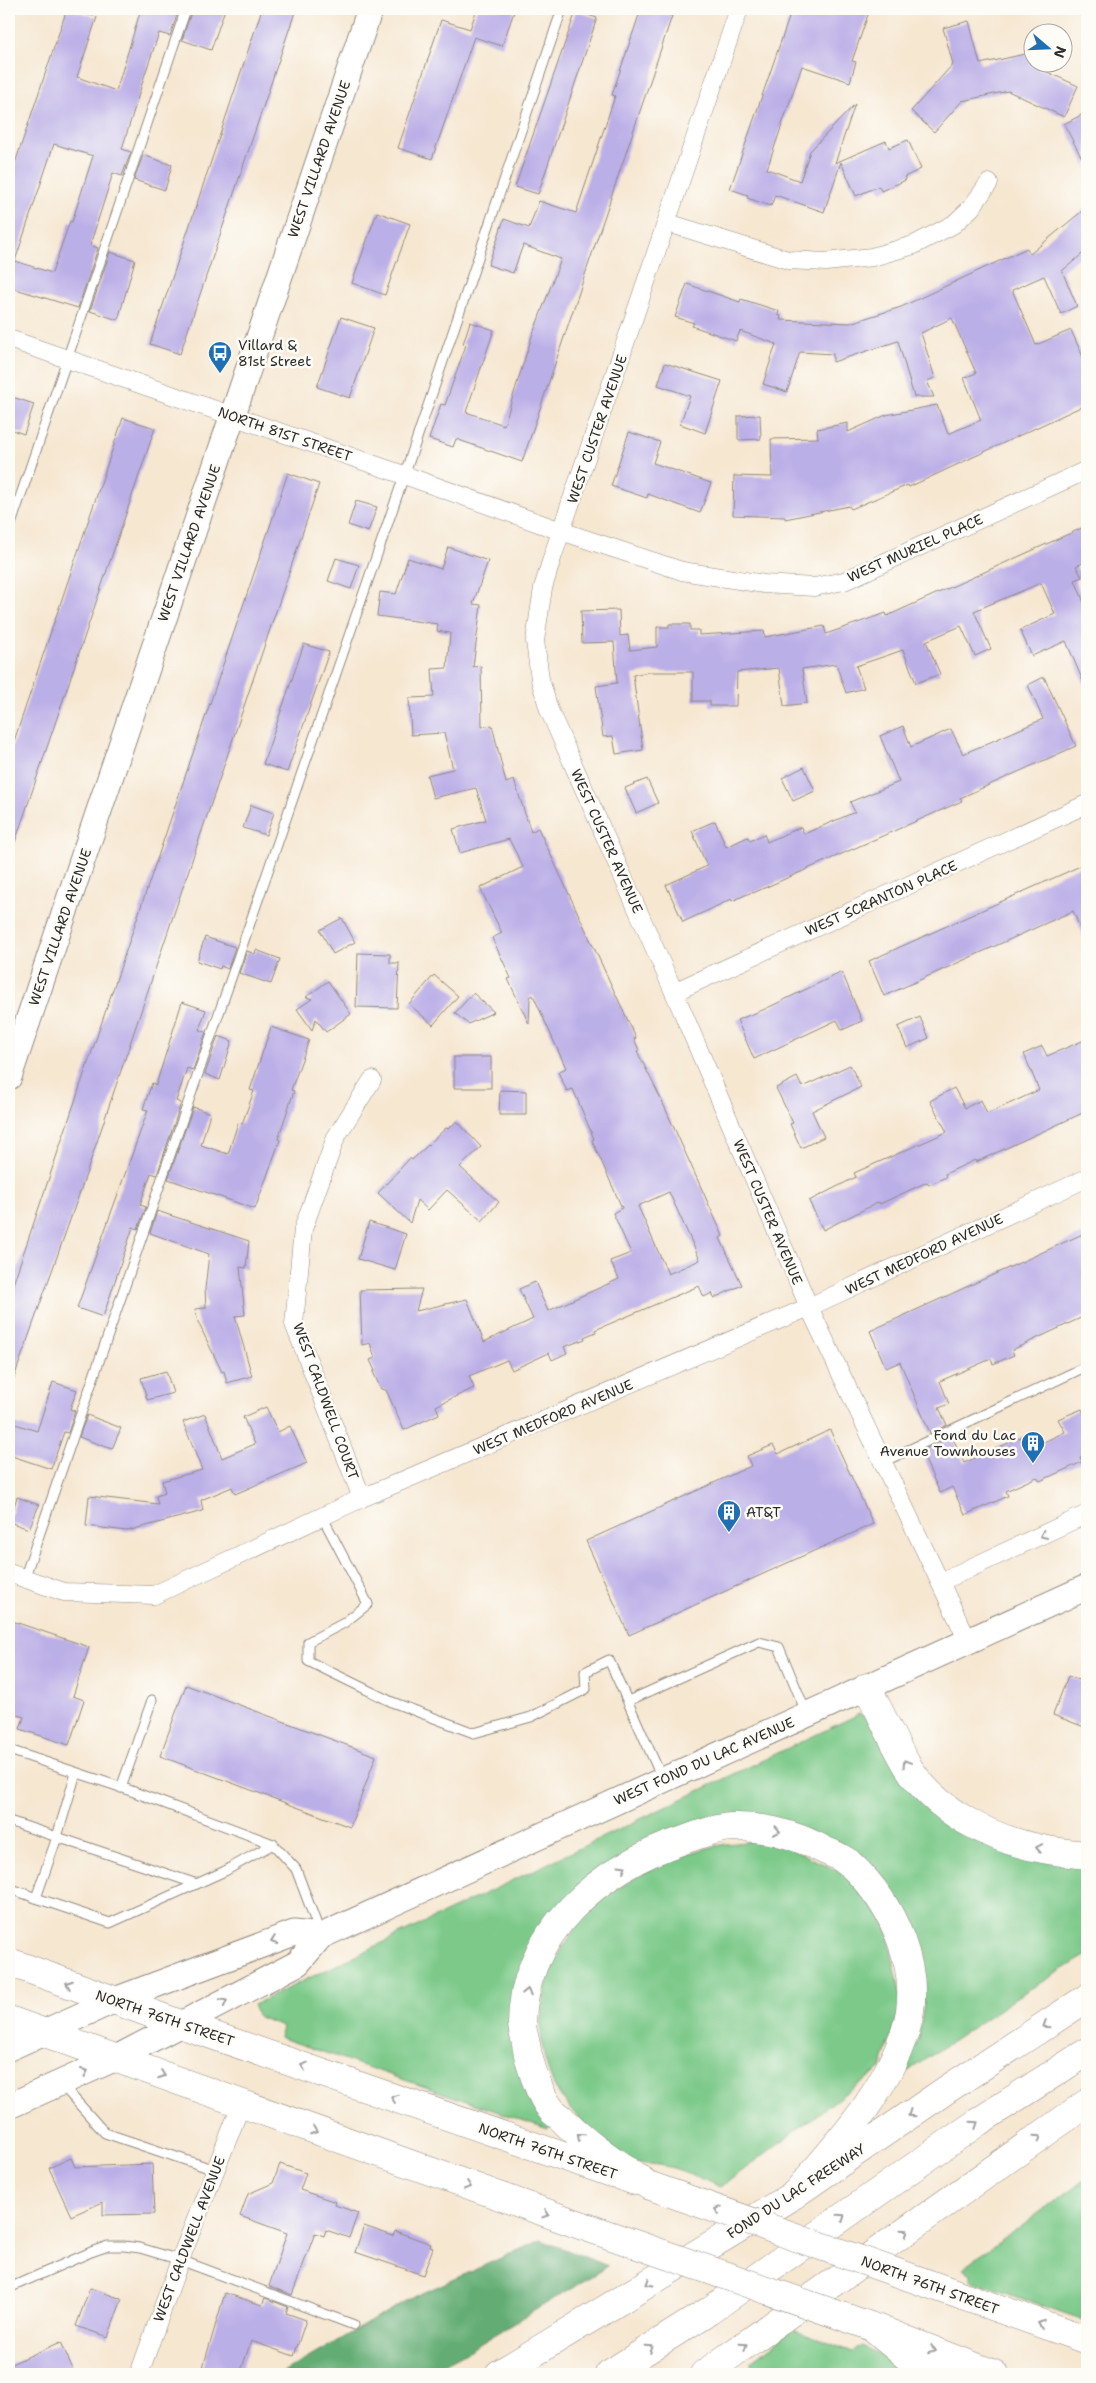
<svg xmlns="http://www.w3.org/2000/svg" width="1096" height="2383" font-family="'Shantell Sans',sans-serif">
	<rect width="100%" height="100%" fill="#fdfcf7"/>
	<filter id="ink" filterUnits="userSpaceOnUse"><feTurbulence type="fractalNoise" baseFrequency=".02" numOctaves="2"/><feDisplacementMap in="SourceGraphic" scale="10" xChannelSelector="R" yChannelSelector="G"/><feConvolveMatrix kernelMatrix="1 2 1 2 8 2 1 2 1" color-interpolation-filters="sRGB"/></filter>
	<filter id="wash" filterUnits="userSpaceOnUse"><feTurbulence type="fractalNoise" baseFrequency=".0096" numOctaves="4" result="noise"/><feDisplacementMap in="SourceGraphic" scale="20" xChannelSelector="R" yChannelSelector="G"/><feGaussianBlur stdDeviation="1.12" result="paint"/><feColorMatrix in="noise" values="0 0 0 0 0 0 0 0 0 0 0 0 0 0 0 0 0 1.4 0 .05"/><feComposite in="paint" operator="in"/></filter>
	<g filter="url(#wash)">
		<rect width="100%" height="100%" fill="#f6e7d1"/>
		<g fill="#7bc989" stroke="#537a5a">
			<polygon points="859,1714 869,1717 916,1793 1087,1865 1087,1955 1025,1992 908,2071 905,2069 918,2039 924,2004 922,1966 913,1930 881,1877 842,1845 784,1822 631,1855 525,1973 549,2124 548,2129 279,2037 283,2026 258,2017 253,2005"/>
			<path d="M753,1841L782,1844L846,1875L886,1924L902,2002L881,2069L848,2091L721,2187C703,2180 684,2170 665,2166C652,2163 640,2166 628,2159C605,2145 566,2109 554,2085C531,2034 539,1979 571,1935C576,1928 580,1919 586,1913C618,1883 673,1855 716,1846C728,1843 741,1843 753,1841Z"/>
			<polygon points="1087,2178 1087,2321 971,2281 971,2274 963,2268"/>
			<polygon points="793,2330 853,2352 862,2346 902,2365 912,2374 750,2374 753,2371 752,2360"/>
		</g>
		<polygon fill="#64ad75" stroke="#486c50" points="541,2240 608,2266 463,2354 425,2374 281,2374 407,2300"/>
		<g id="blocks">
			<g fill="#bbafe7" fill-rule="evenodd">
				<path d="M67,9L97,17L77,77L116,91L141,9H179L170,36L159,33L145,74L122,149L131,152L122,176L113,173L90,245L98,248L78,308L9,287V181ZM54,144L93,156L72,222L70,221L52,273L15,261Z"/>
				<polygon points="192,9 225,9 211,50 182,40"/>
				<polygon points="262,9 296,9 180,354 150,344"/>
				<polygon points="477,9 515,9 502,46 474,37 432,159 398,148 441,20 470,29"/>
				<polygon points="641,9 651,9 672,16 522,462 456,439 453,447 429,439 441,404 445,405 466,345 463,344 470,322 494,330 466,412 504,425 531,339 561,259 523,245 513,273 488,265 496,243 504,219 529,228 539,201 576,213 615,96 612,95"/>
				<polygon points="792,9 870,9 852,61 856,62 850,82 802,66 767,169 800,181 810,151 855,104 835,163 886,141 889,148 908,140 921,169 904,177 906,180 881,191 879,186 856,196 841,162 824,212 775,195 771,206 747,198 748,195 730,189"/>
				<polygon points="576,11 597,18 538,194 515,187"/>
				<polygon points="969,21 980,64 1034,52 1034,66 1078,86 1064,117 1008,91 962,101 934,132 911,111 953,64 943,28"/>
				<polygon points="1087,112 1087,168 1064,124"/>
				<polygon points="143,155 172,165 165,190 134,180"/>
				<polygon points="1087,207 1087,250 1062,271 1077,306 1061,314 1044,276 1012,290 1036,345 1071,330 1087,366 1087,404 909,487 908,485 851,509 849,506 785,519 785,517 733,515 734,476 772,477 771,439 818,438 817,429 848,423 848,432 886,415 937,405 948,434 981,420 964,378 976,373 952,318 921,333 935,378 927,381 934,397 914,397 898,341 833,362 833,354 800,352 787,392 763,384 776,344 740,331 736,341 692,326 694,323 675,317 687,284 740,302 741,299 779,311 778,315 781,316 780,320 850,323 901,307 1027,248 1030,254"/>
				<polygon points="377,212 410,224 385,295 352,283"/>
				<polygon points="110,252 135,260 118,320 90,311"/>
				<polygon points="341,317 374,328 350,398 317,387"/>
				<polygon points="665,363 722,381 705,433 680,424 690,396 658,385"/>
				<polygon points="9,396 34,404 24,434 9,429"/>
				<polygon points="760,415 761,439 738,440 738,416"/>
				<polygon points="123,418 155,428 12,851 9,850 9,756"/>
				<polygon points="629,432 660,442 653,463 711,483 700,513 648,494 647,498 611,486"/>
				<polygon points="288,473 319,484 80,1192 11,1386 9,1386 9,1296"/>
				<polygon points="356,501 377,507 368,532 348,525"/>
				<polygon points="1082,528 1087,539 1087,561 1076,566 1082,577 1075,580 1087,610 1087,691 1066,641 1032,656 1020,630 1055,614 1041,583 974,611 991,649 975,656 961,626 926,641 940,674 916,683 903,650 856,666 864,688 846,693 836,664 802,669 807,703 784,706 779,668 737,672 736,706 710,706 710,701 693,701 693,672 648,672 633,675 643,750 616,754 613,736 603,737 596,686 617,683 614,642 582,643 581,611 619,610 620,636 628,635 630,650 657,647 657,627 669,627 669,624 690,624 690,630 699,630 699,635 764,631 765,637 824,626 826,634 886,613 887,616"/>
				<path d="M448,547L488,561L473,604L481,605L473,667L481,666L482,727L492,725L506,783L514,780L531,832L538,828L555,864L636,1038L634,1039L639,1050L637,1051L661,1099L723,1236L720,1238L742,1285L714,1298L712,1293L704,1297L699,1286L595,1330L596,1332L584,1337L585,1339L564,1347L567,1353L552,1360L549,1353L512,1370L507,1360L469,1376L474,1388L436,1406L439,1414L404,1430L386,1390L381,1389L373,1372L375,1371L370,1360L375,1358L370,1343L362,1345L360,1290L422,1289L416,1311L467,1299L484,1342L533,1319L519,1289L535,1282L548,1311L619,1279L610,1261L631,1253L613,1213L622,1208L592,1140L594,1139L573,1089L567,1091L558,1072L566,1068L533,995L530,997L529,1024L508,979L511,978L492,938L502,933L480,888L523,867L509,839L460,853L453,829L486,820L476,788L433,798L427,775L453,769L444,733L411,735L409,698L434,697L432,669L447,668L450,633L437,631L438,624L377,616L380,592L396,594L408,558L441,569ZM669,1192L700,1260L668,1274L638,1206Z"/>
				<polygon points="336,558 359,565 351,589 328,581"/>
				<polygon points="304,644 329,652 287,772 263,764"/>
				<polygon points="1044,677 1076,746 960,798 962,801 753,893 752,892 732,901 732,899 683,922 666,885 707,866 692,831 715,821 726,847 748,837 750,841 764,834 767,842 801,827 804,834 855,812 850,802 899,782 880,736 903,726 911,747 951,729 963,754 1043,719 1028,685"/>
				<polygon points="804,767 815,791 793,801 782,778"/>
				<polygon points="647,779 658,803 636,813 625,788"/>
				<polygon points="251,805 274,813 266,835 243,828"/>
				<polygon points="1087,863 1087,944 1073,911 884,996 869,961"/>
				<polygon points="342,918 355,942 333,954 320,930"/>
				<polygon points="205,937 235,947 228,969 221,966 220,969 197,961"/>
				<polygon points="256,950 280,959 271,984 239,973 247,951 255,954"/>
				<polygon points="358,953 390,954 390,963 399,963 397,1008 356,1007"/>
				<polygon points="842,972 862,1021 842,1030 837,1020 754,1059 737,1020 763,1010"/>
				<polygon points="434,975 458,996 433,1025 409,1004"/>
				<polygon points="328,981 351,1014 326,1032 316,1019 312,1030 297,1009 312,999 306,997"/>
				<polygon points="473,993 494,1012 468,1024 455,1013"/>
				<polygon points="182,1002 206,1010 199,1030 206,1032 193,1070 187,1068 176,1101 181,1103 157,1175 151,1173 140,1205 146,1207 138,1229 133,1227 103,1317 77,1308 148,1110 143,1109 152,1083 156,1085"/>
				<polygon points="920,1017 929,1038 907,1048 898,1027"/>
				<polygon points="271,1027 309,1040 291,1090 294,1091 278,1139 280,1140 255,1209 168,1179 193,1107 210,1113 201,1145 228,1154 238,1123 242,1124 254,1091 250,1090"/>
				<polygon points="218,1036 232,1041 220,1080 205,1074"/>
				<polygon points="1087,1039 1087,1111 976,1162 975,1160 945,1174 946,1177 929,1185 927,1182 880,1204 879,1202 823,1230 809,1201 856,1177 854,1173 947,1132 930,1101 954,1088 965,1108 981,1100 987,1114 1039,1090 1024,1054 1042,1046 1047,1056"/>
				<rect x="454" y="1057" width="37" height="31"/>
				<polygon points="850,1065 861,1087 812,1111 824,1137 801,1148 790,1124 793,1123 776,1088 797,1077 802,1087"/>
				<polygon points="500,1090 526,1091 526,1115 499,1115"/>
				<polygon points="457,1121 481,1147 460,1167 499,1202 482,1221 447,1190 428,1210 417,1200 410,1223 378,1193 410,1158 412,1160 446,1128 448,1129"/>
				<polygon points="157,1211 249,1241 246,1268 240,1267 245,1315 235,1316 252,1376 227,1383 224,1371 222,1372 198,1322 195,1309 206,1308 205,1289 209,1254 150,1233"/>
				<polygon points="369,1222 406,1234 395,1270 358,1259"/>
				<polygon points="1087,1232 1087,1315 1012,1350 1014,1355 993,1364 991,1359 940,1381 949,1404 939,1408 947,1425 930,1433 900,1362 886,1368 870,1331"/>
				<polygon points="166,1371 173,1393 147,1400 141,1378"/>
				<polygon points="53,1382 77,1390 70,1409 75,1411 68,1433 64,1432 51,1469 9,1455 9,1422 37,1431"/>
				<polygon points="266,1407 278,1432 290,1426 307,1463 235,1494 232,1487 201,1500 203,1511 127,1531 86,1526 89,1496 158,1504 156,1496 165,1493 162,1481 202,1470 183,1422 205,1414 222,1458 255,1444 243,1417"/>
				<polygon points="1082,1409 1087,1420 1087,1454 1080,1457 1082,1462 1040,1481 1037,1477 1006,1491 1008,1496 965,1515 952,1487 940,1493 921,1451 952,1436 964,1463 1026,1435 1031,1448 1065,1432 1058,1419"/>
				<polygon points="87,1415 121,1428 112,1449 79,1437"/>
				<polygon points="830,1430 873,1524 629,1635 586,1541 751,1466 747,1456 773,1445 778,1454"/>
				<polygon points="17,1497 39,1505 29,1529 9,1522"/>
				<polygon points="9,1620 89,1647 73,1696 84,1700 69,1745 20,1729 24,1717 9,1712"/>
				<polygon points="1068,1676 1087,1683 1087,1728 1053,1715"/>
				<polygon points="186,1685 376,1756 350,1827 160,1756"/>
				<polygon points="71,2158 75,2167 152,2164 154,2214 103,2215 103,2202 71,2216 49,2168"/>
				<polygon points="280,2164 306,2173 300,2190 336,2202 335,2205 358,2213 349,2238 326,2230 324,2236 315,2233 292,2295 269,2286 287,2233 240,2216 248,2194 273,2183"/>
				<polygon points="364,2226 393,2236 395,2231 431,2244 430,2247 433,2248 423,2275 355,2252"/>
				<polygon points="90,2288 122,2299 108,2337 76,2326"/>
				<polygon points="225,2293 262,2305 265,2298 288,2307 286,2313 306,2320 294,2356 251,2341 240,2374 201,2374"/>
				<polygon points="61,2342 75,2374 9,2374 9,2365"/>
			</g>
		</g>
	</g>
	<g filter="url(#ink)">
		<use href="#blocks" fill-opacity="0" stroke="#90897e" stroke-width="1"/>
		<g fill="none" stroke-linecap="round" stroke-linejoin="round">
			<g stroke="#90897e" stroke-width="11">
				<g id="lane">
					<polyline points="9,530 186,9"/>
					<polyline points="883,1462 1087,1366"/>
					<polyline points="322,1516 368,1604 344,1623 308,1642 308,1661 392,1702 474,1733 531,1717 586,1689 585,1672 609,1660 662,1778"/>
					<polyline points="24,1579 413,450 562,9"/>
					<polyline points="628,1701 759,1642 779,1647 806,1712"/>
					<polyline points="9,1750 126,1789 273,1844 296,1869 320,1933"/>
					<polyline points="76,1773 57,1837 197,1884"/>
					<polyline points="121,1788 152,1700"/>
					<polyline points="9,1821 57,1837 36,1898 9,1888"/>
					<polyline points="36,1898 110,1923 225,1871 273,1844"/>
					<polyline points="62,2085 105,2133 215,2170"/>
					<polyline points="9,2288 91,2252 108,2246 124,2246 140,2248 180,2260 354,2325"/>
				</g>
			</g>
			<g stroke="#90897e" stroke-width="19">
				<g id="street">
					<polyline points="739,9 553,555 543,588 535,641 540,679 549,710 674,992 809,1307 968,1641"/>
					<polyline points="668,223 788,260 826,262 872,257 914,245 954,224 971,208 989,183"/>
					<polyline points="9,339 404,475 561,531 682,571 764,584 814,587 844,581 1087,470"/>
					<polyline points="674,992 1087,804"/>
					<polyline points="362,1498 294,1324 303,1229 336,1137 372,1080"/>
					<polyline points="9,1573 64,1592 154,1595 362,1498 809,1307 1087,1178"/>
					<polyline points="940,1582 1087,1514"/>
					<polyline points="139,2374 180,2260 241,2105"/>
				</g>
			</g>
			<g stroke="#90897e" stroke-width="27">
				<g id="secondary">
					<polyline points="9,1077 370,9"/>
					<polyline points="9,2048 115,2000 294,1933 321,1936"/>
					<polyline points="9,2106 116,2058 298,1963 321,1936 1087,1587"/>
				</g>
			</g>
			<g stroke="#90897e" stroke-width="29">
				<g id="primary">
					<polyline points="9,1962 180,2024 635,2181"/>
					<polyline points="9,2020 583,2226"/>
					<polyline points="929,2284 1087,2340"/>
					<polyline points="876,2328 994,2374"/>
				</g>
			</g>
			<g stroke="#90897e" stroke-width="29">
				<g id="highway">
					<path d="M867,1687C881,1713 892,1740 907,1765C934,1810 989,1838 1038,1848C1054,1852 1071,1853 1087,1855"/>
					<path d="M648,2185C618,2164 587,2144 561,2118C558,2115 552,2112 550,2108C540,2096 530,2065 527,2050C526,2042 523,2033 522,2025C522,1933 601,1867 681,1841C697,1835 715,1828 732,1827C765,1826 797,1835 826,1851C834,1854 842,1858 849,1863C893,1903 925,1972 905,2032C883,2097 838,2143 795,2194"/>
					<polyline points="870,2326 928,2374"/>
					<polyline points="499,2374 795,2194 946,2090 1087,1998"/>
					<polyline points="609,2374 709,2311 978,2122 1087,2052"/>
					<polyline points="704,2374 1087,2103"/>
				</g>
			</g>
			<use href="#lane" stroke="#fff" stroke-width="9"/>
			<use href="#street" stroke="#fff" stroke-width="18"/>
			<use href="#secondary" stroke="#fff" stroke-width="25"/>
			<use href="#primary" stroke="#fff" stroke-width="28"/>
			<use href="#highway" stroke="#fff" stroke-width="28"/>
			<g stroke="#90897e" stroke-width="29" stroke-linecap="butt">
				<g id="primary-bridge">
					<polyline points="648,2185 929,2284"/>
					<polyline points="583,2226 870,2326"/>
				</g>
			</g>
			<use href="#primary-bridge" stroke="#fff" stroke-width="28"/>
		</g>
		<defs><path id="oneway-chevron" d="M-2-3.5L2.5 0L-2 3.5" fill="none" stroke-width="1.6" stroke-linecap="round" stroke-linejoin="round" transform="scale(1.25)"/></defs>
		<g stroke="#a0a0a0">
			<use href="#oneway-chevron" transform="translate(1043 1535) rotate(155)"/>
			<use href="#oneway-chevron" transform="translate(906 1763) rotate(-121)"/>
			<use href="#oneway-chevron" transform="translate(777 1831) rotate(12)"/>
			<use href="#oneway-chevron" transform="translate(1039 1848) rotate(-169)"/>
			<use href="#oneway-chevron" transform="translate(623 1868) rotate(-31)"/>
			<use href="#oneway-chevron" transform="translate(274 1941) rotate(159)"/>
			<use href="#oneway-chevron" transform="translate(69 1984) rotate(-160)"/>
			<use href="#oneway-chevron" transform="translate(527 1992) rotate(-79)"/>
			<use href="#oneway-chevron" transform="translate(224 2002) rotate(-27)"/>
			<use href="#oneway-chevron" transform="translate(1046 2025) rotate(147)"/>
			<use href="#oneway-chevron" transform="translate(304 2066) rotate(-161)"/>
			<use href="#oneway-chevron" transform="translate(85 2072) rotate(-24)"/>
			<use href="#oneway-chevron" transform="translate(162 2075) rotate(20)"/>
			<use href="#oneway-chevron" transform="translate(394 2098) rotate(-161)"/>
			<use href="#oneway-chevron" transform="translate(911 2114) rotate(145)"/>
			<use href="#oneway-chevron" transform="translate(975 2124) rotate(-34)"/>
			<use href="#oneway-chevron" transform="translate(314 2131) rotate(20)"/>
			<use href="#oneway-chevron" transform="translate(580 2136) rotate(-139)"/>
			<use href="#oneway-chevron" transform="translate(1038 2138) rotate(-35)"/>
			<use href="#oneway-chevron" transform="translate(468 2186) rotate(20)"/>
			<use href="#oneway-chevron" transform="translate(718 2210) rotate(-161)"/>
			<use href="#oneway-chevron" transform="translate(546 2214) rotate(19)"/>
			<use href="#oneway-chevron" transform="translate(842 2217) rotate(-35)"/>
			<use href="#oneway-chevron" transform="translate(905 2232) rotate(-35)"/>
			<use href="#oneway-chevron" transform="translate(649 2283) rotate(149)"/>
			<use href="#oneway-chevron" transform="translate(1041 2324) rotate(-161)"/>
			<use href="#oneway-chevron" transform="translate(744 2346) rotate(-35)"/>
			<use href="#oneway-chevron" transform="translate(650 2348) rotate(-33)"/>
			<use href="#oneway-chevron" transform="translate(932 2350) rotate(21)"/>
		</g>
	</g>
	<defs>
		<g id="bus-pin" transform="scale(1.25)"><path d="M0 17L-7.5 6A9.5 9.5 0 1 1 7.5 6Z" fill="#1f6fb2" stroke="#fdfcf7"/><path d="M-5-6H5V4H4V6H2V4H-2V6H-4V4H-5ZM-3.5-4V0h7V-4ZM-3.5 1.2v1.5H-2V1.2ZM2 1.2v1.5H3.5V1.2Z" fill="#fff"/></g>
		<g id="building-pin" transform="scale(1.25)"><path d="M0 17L-7.5 6A9.5 9.5 0 1 1 7.5 6Z" fill="#1f6fb2" stroke="#fdfcf7"/><path d="M-4-6H4V6H1V3H-1V6H-4ZM-2.5-4.3h1.7v1.8h-1.7ZM.8-4.3h1.7v1.8H.8ZM-2.5-1h1.7V.8h-1.7ZM.8-1h1.7V.8H.8Z" fill="#fff"/></g>
	</defs>
	<g fill-rule="evenodd">
		<use href="#bus-pin" x="220" y="353"/>
		<use href="#building-pin" x="1033" y="1443"/>
		<use href="#building-pin" x="729" y="1512"/>
	</g>
	<g text-anchor="middle" stroke-width="5" stroke-linejoin="round" paint-order="stroke">
		<g font-size="14" fill="#2b2b2b" stroke="#fdfcf7">
			<text transform="translate(319 159) rotate(-71)" y="5">WEST VILLARD AVENUE</text>
			<text transform="translate(597 429) rotate(-71)" y="5">WEST CUSTER AVENUE</text>
			<text transform="translate(285 434) rotate(19)" y="5">NORTH 81ST STREET</text>
			<text transform="translate(189 543) rotate(-71)" y="5">WEST VILLARD AVENUE</text>
			<text transform="translate(915 548) rotate(-24)" y="5">WEST MURIEL PLACE</text>
			<text transform="translate(607 841) rotate(66)" y="5">WEST CUSTER AVENUE</text>
			<text transform="translate(881 898) rotate(-24)" y="5">WEST SCRANTON PLACE</text>
			<text transform="translate(60 927) rotate(-71)" y="5">WEST VILLARD AVENUE</text>
			<text transform="translate(768 1212) rotate(67)" y="5">WEST CUSTER AVENUE</text>
			<text transform="translate(924 1254) rotate(-25)" y="5">WEST MEDFORD AVENUE</text>
			<text transform="translate(326 1401) rotate(70)" y="5">WEST CALDWELL COURT</text>
			<text transform="translate(553 1417) rotate(-23)" y="5">WEST MEDFORD AVENUE</text>
			<text transform="translate(704 1761) rotate(-24)" y="5">WEST FOND DU LAC AVENUE</text>
			<text transform="translate(165 2018) rotate(19)" y="5">NORTH 76TH STREET</text>
			<text transform="translate(548 2151) rotate(19)" y="5">NORTH 76TH STREET</text>
			<text transform="translate(796 2191) rotate(-33)" y="5">FOND DU LAC FREEWAY</text>
			<text transform="translate(189 2239) rotate(-69)" y="5">WEST CALDWELL AVENUE</text>
			<text transform="translate(930 2285) rotate(20)" y="5">NORTH 76TH STREET</text>
		</g>
		<g font-size="14" fill="#2b2b2b" stroke="#fdfcf7" text-anchor="start">
			<text x="238" y="350">Villard &amp;<tspan x="238" dy="16">81st Street</tspan></text>
			<text x="1016" y="1440" text-anchor="end">Fond du Lac<tspan x="1016" dy="16">Avenue Townhouses</tspan></text>
			<text x="746" y="1517">AT&amp;T</text>
		</g>
	</g>
	<rect width="1096" height="2383" fill="none" stroke="#fdfcf7" stroke-width="30"/>
	<g transform="translate(1048 48) rotate(109)"><circle r="24" fill="#fdfcf7" stroke="#a9a8a5"/>
	<path d="M0-4L9 19L0 12L-9 19Z" fill="#1f6fb2"/>
	<text y="-8" font-size="14" font-weight="bold" text-anchor="middle" fill="#2b2b2b">N</text>
	</g>
</svg>
